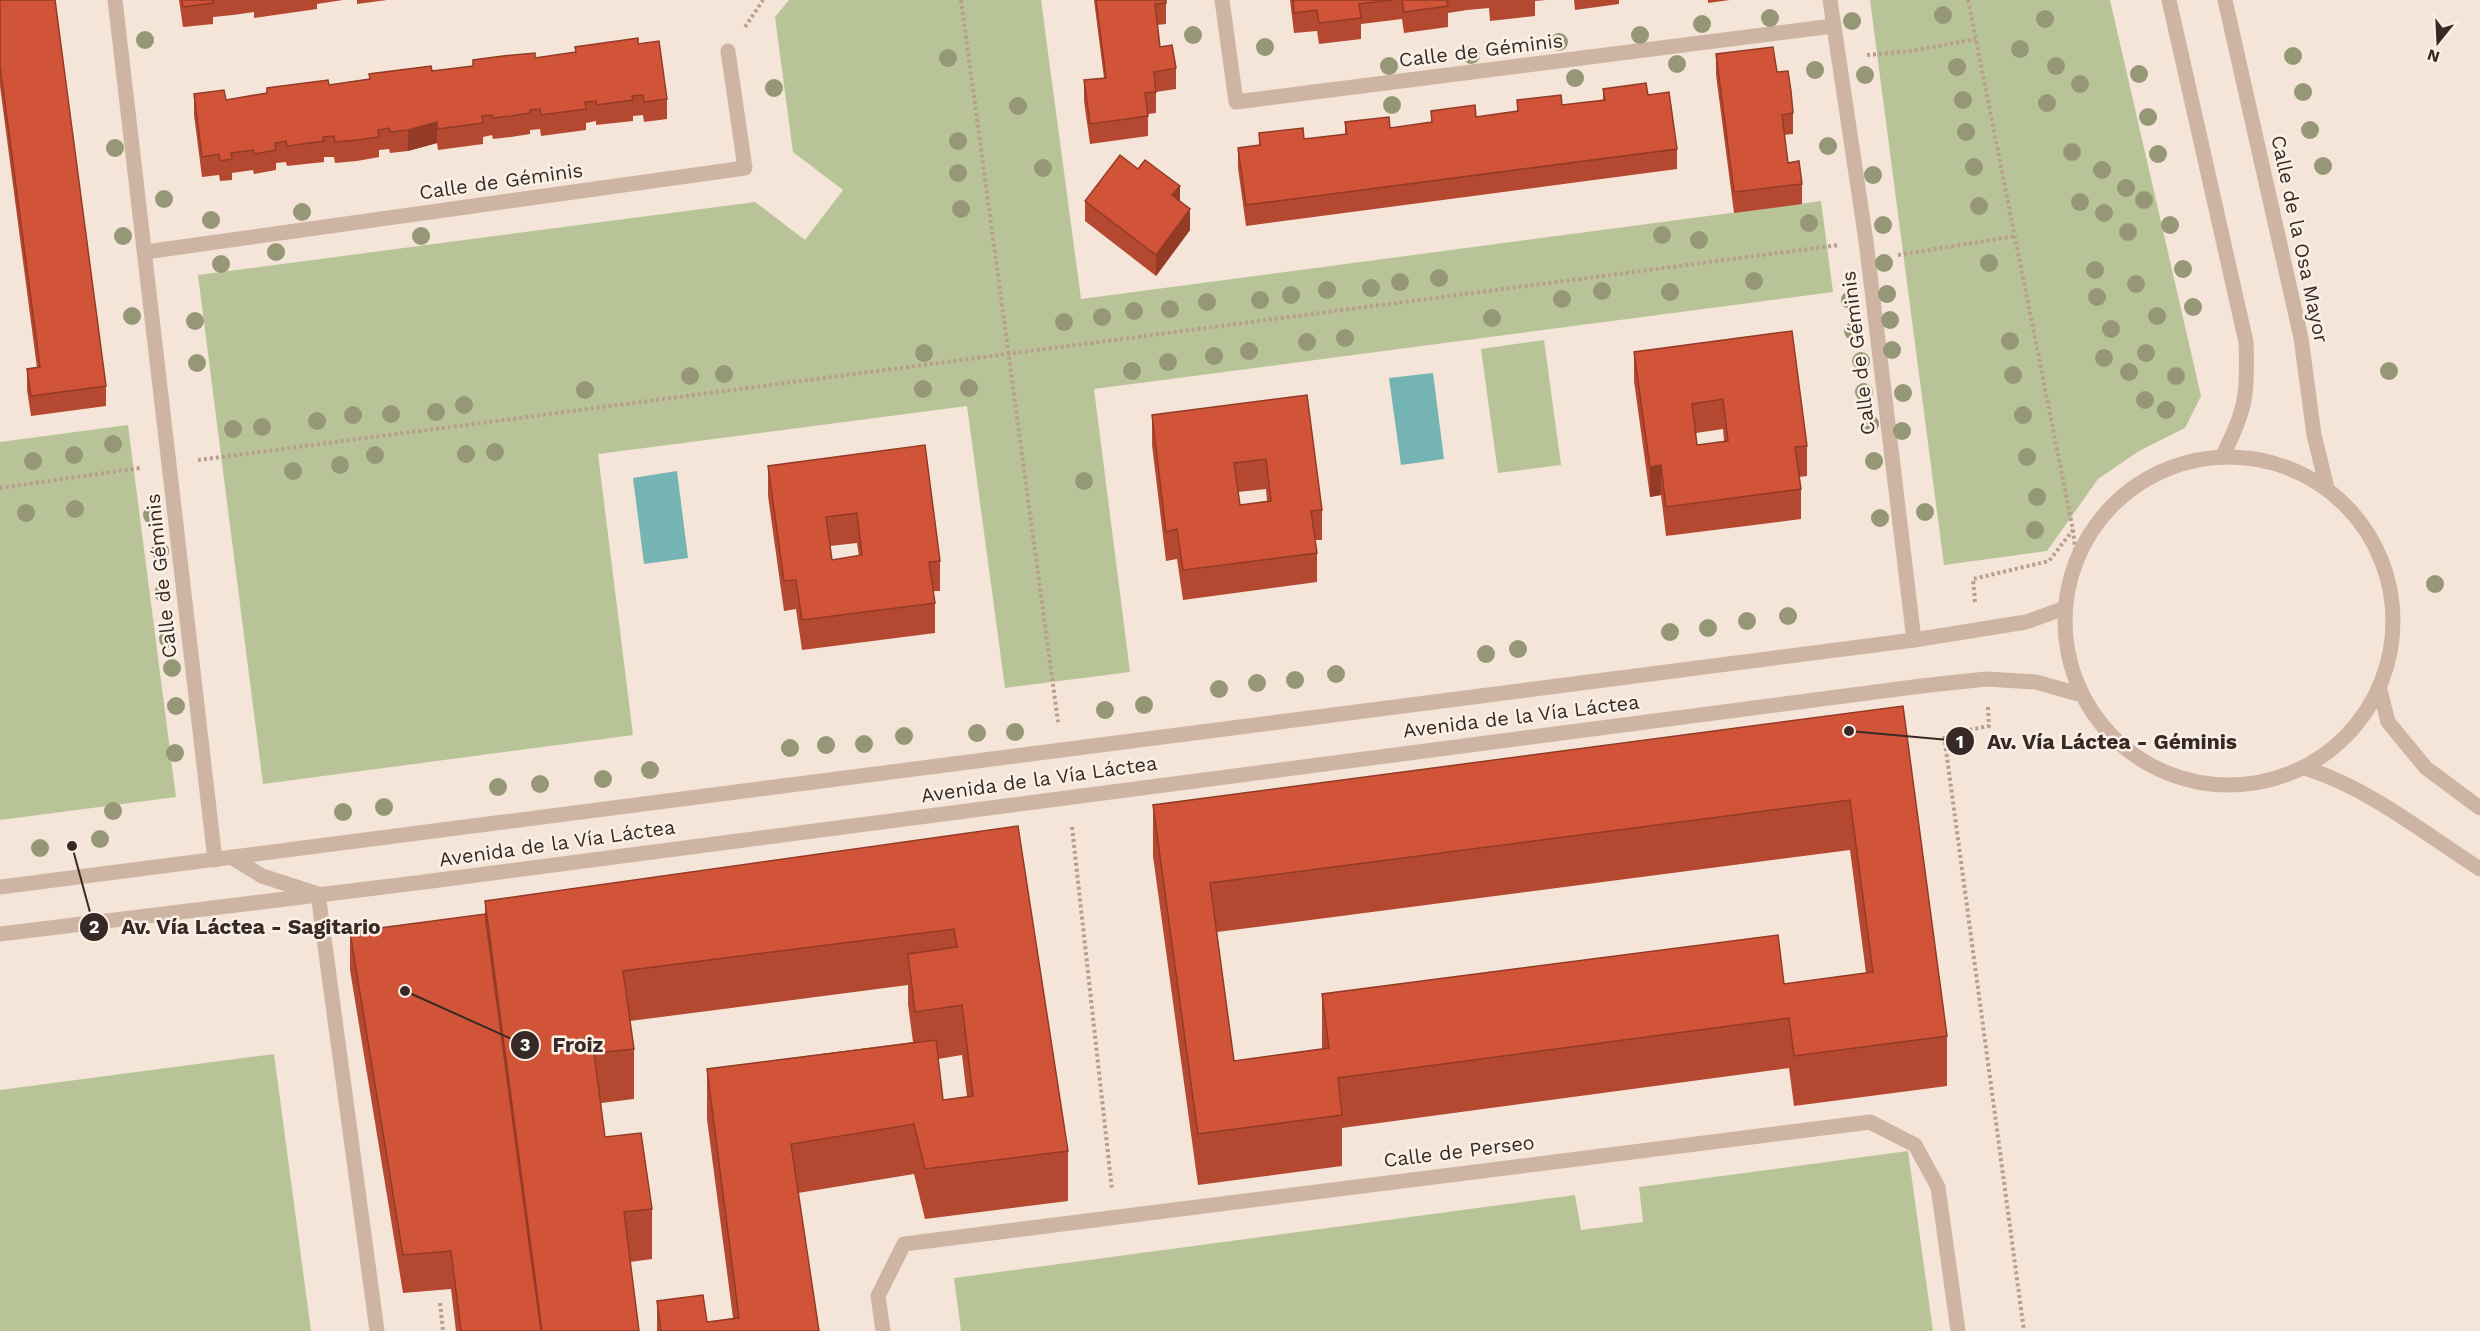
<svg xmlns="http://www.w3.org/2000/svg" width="2480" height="1331" font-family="'Work Sans',sans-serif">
	<rect width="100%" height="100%" fill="#f4e5d8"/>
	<g fill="#b8c497">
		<polygon points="789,0 1041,0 1081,299 1821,201 1833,292 1094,389 1130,672 1005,688 967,406 598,454 633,735 263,784 198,275 755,202 805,240 843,190 793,152 775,17"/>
		<polygon points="1870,0 2110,0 2201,396 2185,428 2139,451 2098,479 2047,551 1944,565"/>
		<polygon points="1544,340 1561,465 1498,473 1481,349"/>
		<polygon points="128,425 176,797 0,820 0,442"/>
		<polygon points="274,1054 311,1331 0,1331 0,1090"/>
		<polygon points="1908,1151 1933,1331 961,1331 954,1278 1575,1195 1581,1230 1643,1222 1639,1187"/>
	</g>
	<g fill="#74b4b3">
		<polygon points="1433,373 1444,459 1401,465 1389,378"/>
		<polygon points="677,471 688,558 644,564 633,478"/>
	</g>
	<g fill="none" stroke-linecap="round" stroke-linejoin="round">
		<g stroke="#b99e8d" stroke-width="4" stroke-dasharray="3 3" stroke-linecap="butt">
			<polyline points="961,0 1058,722"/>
			<polyline points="1968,0 2073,530 2076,558"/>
			<polyline points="745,27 763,0"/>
			<polyline points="1867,55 1911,51 1976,39"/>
			<polyline points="1898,255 2016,236"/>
			<polyline points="198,460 1839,245"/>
			<polyline points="0,488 140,468"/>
			<polyline points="1975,602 1973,579 2049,561 2073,530"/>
			<polyline points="1988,707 1989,726 1944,735 2024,1331"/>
			<polyline points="1072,827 1112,1190"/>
			<polyline points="440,1303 443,1331"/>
		</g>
		<g stroke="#cdb4a3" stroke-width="15">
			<polyline points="115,0 215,860"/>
			<polyline points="1222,0 1236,102 1833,26"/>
			<polyline points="1830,0 1866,241 1914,640"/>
			<polyline points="145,252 745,168 728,51"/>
			<polyline points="231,857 262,876 318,894 377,1331"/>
			<polyline points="883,1331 878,1296 904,1244 1870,1122 1915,1145 1938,1187 1958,1331"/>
		</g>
		<g stroke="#cdb4a3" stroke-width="15">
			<path d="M2169,0L2246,342C2248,395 2246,410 2222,457"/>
			<polyline points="2225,0 2301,338 2314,435 2327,488"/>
			<circle cx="2229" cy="621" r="164"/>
			<polyline points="2380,690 2388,722 2426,768 2480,808"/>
			<path d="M2305,768C2369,788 2424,833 2480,869"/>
			<polyline points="0,887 1914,640 2026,622 2065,608"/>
			<polyline points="0,934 424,882 1921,686 1986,679 2036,682 2082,695"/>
		</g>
	</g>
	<g fill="#969777">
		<circle cx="1943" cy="15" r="9"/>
		<circle cx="1770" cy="18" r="9"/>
		<circle cx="2045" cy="19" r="9"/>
		<circle cx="1852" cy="21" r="9"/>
		<circle cx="1702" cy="24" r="9"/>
		<circle cx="1193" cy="35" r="9"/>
		<circle cx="1640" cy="35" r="9"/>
		<circle cx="145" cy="40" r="9"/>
		<circle cx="1559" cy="42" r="9"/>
		<circle cx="1265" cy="47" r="9"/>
		<circle cx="2020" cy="49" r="9"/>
		<circle cx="1471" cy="55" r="9"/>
		<circle cx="2293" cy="56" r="9"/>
		<circle cx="948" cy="58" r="9"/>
		<circle cx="1677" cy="64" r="9"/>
		<circle cx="1389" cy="66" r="9"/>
		<circle cx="2056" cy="66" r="9"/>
		<circle cx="1957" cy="67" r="9"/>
		<circle cx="1815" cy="70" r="9"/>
		<circle cx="2139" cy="74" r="9"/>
		<circle cx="1865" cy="75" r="9"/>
		<circle cx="1575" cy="78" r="9"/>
		<circle cx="2080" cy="84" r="9"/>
		<circle cx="774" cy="88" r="9"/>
		<circle cx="2303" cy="92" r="9"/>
		<circle cx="1963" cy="100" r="9"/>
		<circle cx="2047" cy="103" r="9"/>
		<circle cx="1392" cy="105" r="9"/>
		<circle cx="1018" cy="106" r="9"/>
		<circle cx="2148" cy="117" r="9"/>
		<circle cx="2310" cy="130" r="9"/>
		<circle cx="1966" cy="132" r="9"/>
		<circle cx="958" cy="141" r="9"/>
		<circle cx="1828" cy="146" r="9"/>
		<circle cx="115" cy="148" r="9"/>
		<circle cx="2072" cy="152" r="9"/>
		<circle cx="2158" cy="154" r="9"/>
		<circle cx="2323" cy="166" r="9"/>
		<circle cx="1974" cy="167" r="9"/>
		<circle cx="1043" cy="168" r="9"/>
		<circle cx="2102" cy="170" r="9"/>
		<circle cx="958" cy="173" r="9"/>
		<circle cx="1873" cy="175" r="9"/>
		<circle cx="2126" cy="188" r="9"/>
		<circle cx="164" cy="199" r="9"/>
		<circle cx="2144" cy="200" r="9"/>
		<circle cx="2080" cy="202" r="9"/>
		<circle cx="1979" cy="206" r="9"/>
		<circle cx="961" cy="209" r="9"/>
		<circle cx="302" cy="212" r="9"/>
		<circle cx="2104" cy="213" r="9"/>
		<circle cx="211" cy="220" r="9"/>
		<circle cx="1809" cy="223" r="9"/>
		<circle cx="1883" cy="225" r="9"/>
		<circle cx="2170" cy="225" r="9"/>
		<circle cx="2128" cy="232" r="9"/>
		<circle cx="1662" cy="235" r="9"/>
		<circle cx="123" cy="236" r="9"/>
		<circle cx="421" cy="236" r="9"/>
		<circle cx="1699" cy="240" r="9"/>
		<circle cx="276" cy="252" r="9"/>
		<circle cx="1884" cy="263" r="9"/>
		<circle cx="1989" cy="263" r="9"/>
		<circle cx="221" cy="264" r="9"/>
		<circle cx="2183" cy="269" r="9"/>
		<circle cx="2095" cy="270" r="9"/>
		<circle cx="1439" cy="278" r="9"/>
		<circle cx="1754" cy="281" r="9"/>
		<circle cx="1400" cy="282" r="9"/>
		<circle cx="2136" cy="284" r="9"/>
		<circle cx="1371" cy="288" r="9"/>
		<circle cx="1327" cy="290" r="9"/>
		<circle cx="1602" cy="291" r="9"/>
		<circle cx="1670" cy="292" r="9"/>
		<circle cx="1887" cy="294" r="9"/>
		<circle cx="1291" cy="295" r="9"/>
		<circle cx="2097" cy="297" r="9"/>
		<circle cx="1562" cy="299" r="9"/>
		<circle cx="1260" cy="300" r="9"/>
		<circle cx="1850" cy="300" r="9"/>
		<circle cx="1207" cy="302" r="9"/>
		<circle cx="2193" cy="307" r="9"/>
		<circle cx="1170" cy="309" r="9"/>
		<circle cx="1134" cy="311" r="9"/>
		<circle cx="132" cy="316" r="9"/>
		<circle cx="2157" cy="316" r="9"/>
		<circle cx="1102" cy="317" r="9"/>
		<circle cx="1492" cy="318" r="9"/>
		<circle cx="1890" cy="320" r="9"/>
		<circle cx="195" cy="321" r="9"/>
		<circle cx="1064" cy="322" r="9"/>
		<circle cx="2111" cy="329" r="9"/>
		<circle cx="1853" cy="331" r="9"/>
		<circle cx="1345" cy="338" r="9"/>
		<circle cx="2010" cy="341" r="9"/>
		<circle cx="1307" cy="342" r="9"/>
		<circle cx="1892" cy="350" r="9"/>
		<circle cx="1249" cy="351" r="9"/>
		<circle cx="924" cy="353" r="9"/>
		<circle cx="2146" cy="353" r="9"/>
		<circle cx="1214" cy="356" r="9"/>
		<circle cx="2104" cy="358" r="9"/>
		<circle cx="1861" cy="361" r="9"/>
		<circle cx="1168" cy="362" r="9"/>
		<circle cx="197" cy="363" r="9"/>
		<circle cx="1132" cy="371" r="9"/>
		<circle cx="2389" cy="371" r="9"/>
		<circle cx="2129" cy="372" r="9"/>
		<circle cx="724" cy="374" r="9"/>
		<circle cx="2013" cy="375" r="9"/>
		<circle cx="690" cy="376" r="9"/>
		<circle cx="2176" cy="376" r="9"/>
		<circle cx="969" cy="388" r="9"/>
		<circle cx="923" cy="389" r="9"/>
		<circle cx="585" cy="390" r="9"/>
		<circle cx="1864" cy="392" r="9"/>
		<circle cx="1903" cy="393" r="9"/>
		<circle cx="2145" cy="400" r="9"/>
		<circle cx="464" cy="405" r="9"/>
		<circle cx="2166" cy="410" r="9"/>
		<circle cx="436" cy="412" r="9"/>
		<circle cx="391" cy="414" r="9"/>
		<circle cx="353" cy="415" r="9"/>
		<circle cx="2023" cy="415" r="9"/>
		<circle cx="317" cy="421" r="9"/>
		<circle cx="1870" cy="424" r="9"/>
		<circle cx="262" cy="427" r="9"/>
		<circle cx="233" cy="429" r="9"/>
		<circle cx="1902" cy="431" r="9"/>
		<circle cx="113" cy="444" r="9"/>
		<circle cx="495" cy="452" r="9"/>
		<circle cx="466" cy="454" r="9"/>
		<circle cx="74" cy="455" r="9"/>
		<circle cx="375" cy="455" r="9"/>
		<circle cx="2027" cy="457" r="9"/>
		<circle cx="33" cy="461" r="9"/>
		<circle cx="1874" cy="461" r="9"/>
		<circle cx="340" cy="465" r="9"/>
		<circle cx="293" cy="471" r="9"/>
		<circle cx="1084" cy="481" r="9"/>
		<circle cx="2037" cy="497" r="9"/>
		<circle cx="75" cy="509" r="9"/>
		<circle cx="1925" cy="512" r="9"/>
		<circle cx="26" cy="513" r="9"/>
		<circle cx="152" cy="515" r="9"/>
		<circle cx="1880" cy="518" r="9"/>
		<circle cx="2035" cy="530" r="9"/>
		<circle cx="160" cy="551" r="9"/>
		<circle cx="2435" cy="584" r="9"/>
		<circle cx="163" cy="593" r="9"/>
		<circle cx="1788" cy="616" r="9"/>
		<circle cx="1747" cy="621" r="9"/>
		<circle cx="1708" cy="628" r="9"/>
		<circle cx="1670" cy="632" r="9"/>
		<circle cx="168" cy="639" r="9"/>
		<circle cx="1518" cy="649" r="9"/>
		<circle cx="1486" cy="654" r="9"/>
		<circle cx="172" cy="668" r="9"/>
		<circle cx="1336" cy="674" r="9"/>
		<circle cx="1295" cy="680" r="9"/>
		<circle cx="1257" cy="683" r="9"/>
		<circle cx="1219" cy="689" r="9"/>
		<circle cx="1144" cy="705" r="9"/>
		<circle cx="176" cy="706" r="9"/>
		<circle cx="1105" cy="710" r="9"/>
		<circle cx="1015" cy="732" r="9"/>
		<circle cx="977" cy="733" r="9"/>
		<circle cx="904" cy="736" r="9"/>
		<circle cx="864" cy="744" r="9"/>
		<circle cx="826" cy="745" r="9"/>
		<circle cx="790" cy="748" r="9"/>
		<circle cx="175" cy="753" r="9"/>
		<circle cx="650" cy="770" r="9"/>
		<circle cx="603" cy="779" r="9"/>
		<circle cx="540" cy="784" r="9"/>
		<circle cx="498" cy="787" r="9"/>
		<circle cx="384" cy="807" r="9"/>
		<circle cx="113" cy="811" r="9"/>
		<circle cx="343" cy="812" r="9"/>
		<circle cx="100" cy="839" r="9"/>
		<circle cx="40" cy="848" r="9"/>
	</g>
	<g fill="#b54830" fill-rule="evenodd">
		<polygon points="0,0 106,386 106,406 31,416 27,390 27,369 37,368 0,86"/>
		<polygon points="179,0 343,0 317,4 317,9 254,18 254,12 233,15 213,17 213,24 183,27"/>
		<polygon points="357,0 387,0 357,4"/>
		<polygon points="1094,0 1166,0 1166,24 1157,25 1160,47 1176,68 1176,89 1156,92 1156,113 1148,114 1148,136 1090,144 1084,101 1084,80 1104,78"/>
		<polygon points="1290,0 1546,0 1535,1 1535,16 1490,21 1489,8 1467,10 1448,13 1448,27 1404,33 1402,19 1361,24 1361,39 1319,44 1317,31 1294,33"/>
		<polygon points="1574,0 1619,0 1619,4 1575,10"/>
		<polygon points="1708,0 1730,0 1708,3"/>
		<polygon points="638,44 667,99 667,119 644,122 643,115 633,116 633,121 596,125 596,121 586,123 586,130 541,136 540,129 530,130 530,134 511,137 493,139 492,135 483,137 483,144 438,150 437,143 408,151 390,153 389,149 379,150 379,157 357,161 335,163 334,157 324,157 324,162 287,166 286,162 276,163 276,170 254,174 253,170 232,173 232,180 220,181 219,175 202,177 194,115 194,94 226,100 267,93 267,88 329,85 369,79 369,74 432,71 575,53 575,47"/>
		<polygon points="1716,54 1777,72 1793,113 1793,134 1784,135 1788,163 1802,184 1802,204 1734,213 1716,75"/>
		<polygon points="1603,89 1648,95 1677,149 1677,169 1246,226 1238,168 1238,148 1259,145 1259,133 1304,139 1345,134 1345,122 1390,128 1431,123 1431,111 1476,117 1517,111 1517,100 1562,105 1603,100"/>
		<polygon points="1085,201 1180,201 1190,230 1156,276 1085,221"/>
		<path d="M1792,331L1807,446V476L1799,477L1801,489V519L1666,536L1661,495L1650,497L1634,381V352ZM1723,429L1724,441L1697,445L1696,433Z"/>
		<path d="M1307,395L1322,510V540H1315L1317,553V582L1183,600L1177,559L1166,561L1152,445V415ZM1266,489L1267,501L1240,505L1238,492Z"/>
		<path d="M925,445L940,561V591H933L935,603V633L802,650L796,609L784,611L768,496V466ZM857,543L859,556L832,560L830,546Z"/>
		<path d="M1903,706L1947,1036V1086L1794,1106L1789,1068L1342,1128V1166L1198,1185L1153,856V805ZM1850,850L1866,973L1784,984L1322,994V1049L1234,1061L1217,932Z"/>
		<path d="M1018,826L1068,1151V1201L925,1219L914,1174L798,1193L819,1331H657V1301L707,1322L733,1318L707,1119V1069L913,1042L908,1004V985L630,1021L634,1049V1099L601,1103L605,1137L652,1209V1259L630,1262L639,1331H456L451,1289L403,1293L350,970V932L485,914V901ZM962,1055L967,1097L943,1100L938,1059Z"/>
	</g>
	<g fill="#933b27">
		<polygon points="437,122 437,143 408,151 408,130"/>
		<polygon points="1180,186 1180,206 1172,195"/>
		<polygon points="1190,209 1190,230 1156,276 1156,255"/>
		<polygon points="1661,465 1661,495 1650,497 1650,467"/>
	</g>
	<g fill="#d25438" stroke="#933b27" stroke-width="1.5" fill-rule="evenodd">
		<polygon points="0,0 55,0 106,386 31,396 27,369 40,367 0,66"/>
		<polygon points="182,0 213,0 213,3 183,7"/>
		<polygon points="1096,0 1166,0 1166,3 1155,4 1160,47 1172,45 1176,68 1154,72 1156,92 1145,93 1148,116 1090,124 1084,80 1106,78"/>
		<polygon points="1293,0 1393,0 1359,4 1361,18 1319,23 1317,10 1294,13"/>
		<polygon points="1402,0 1447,0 1448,6 1404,12"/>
		<polygon points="638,38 638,44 659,41 667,99 644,102 643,95 632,96 633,100 596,105 596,101 585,102 586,109 541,115 540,109 530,110 530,113 511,116 493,118 492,115 482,116 483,123 438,129 437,122 408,130 390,132 389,128 378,130 379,137 357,140 335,142 334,136 323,137 324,141 287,146 286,141 275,143 276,150 254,154 253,150 231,153 232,159 220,161 219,154 202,157 194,94 224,90 226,100 267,93 267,88 328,80 329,85 370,79 369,74 431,66 432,71 473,66 473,60 503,56 535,53 535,58 576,52 575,47"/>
		<polygon points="1773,47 1777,72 1788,71 1791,91 1793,113 1782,115 1788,163 1799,161 1802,184 1734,192 1716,54"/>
		<polygon points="1646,83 1648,95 1669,92 1677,149 1246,205 1238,148 1260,145 1259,133 1303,128 1304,139 1347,134 1345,122 1389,117 1390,128 1432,122 1431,111 1475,105 1476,117 1518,111 1517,100 1561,95 1562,105 1605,100 1603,89"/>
		<polygon points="1120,155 1138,169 1145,160 1180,186 1172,195 1190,209 1156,255 1085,201"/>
		<path d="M1792,331L1807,446L1795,447L1801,489L1666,507L1661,465L1650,467L1634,352ZM1723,399L1728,441L1697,445L1692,404Z"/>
		<path d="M1307,395L1322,510L1311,511L1317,553L1183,570L1177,529L1166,532L1152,415ZM1266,459L1271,501L1240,505L1234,463Z"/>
		<path d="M925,445L940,561L929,562L935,603L802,620L796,580L784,581L768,466ZM857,513L862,555L832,560L826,517Z"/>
		<path d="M1903,706L1947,1036L1794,1056L1789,1018L1338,1078L1342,1115L1198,1134L1153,805ZM1850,800L1873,972L1784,984L1778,935L1322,994L1329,1048L1234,1061L1210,883Z"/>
		<polygon points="1018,826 1068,1151 925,1169 914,1124 791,1144 819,1331 657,1331 661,1331 657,1301 703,1295 707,1322 739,1318 707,1069 936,1040 943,1100 973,1096 962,1005 915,1012 908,954 957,947 954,929 623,971 634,1049 594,1053 605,1137 641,1133 652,1209 624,1212 639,1331 542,1331 485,901"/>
		<polygon points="485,914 541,1331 461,1331 451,1251 403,1255 350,932"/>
	</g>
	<g text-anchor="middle" stroke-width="5" stroke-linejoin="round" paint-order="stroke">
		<g font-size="20" fill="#372a26" stroke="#fbf0e5">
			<text transform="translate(1481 50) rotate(-7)" y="7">Calle de Géminis</text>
			<text transform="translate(501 181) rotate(-8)" y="7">Calle de Géminis</text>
			<text transform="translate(2300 239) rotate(78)" y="7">Calle de la Osa Mayor</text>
			<text transform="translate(1858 353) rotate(-97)" y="7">Calle de Géminis</text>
			<text transform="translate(161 576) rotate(-96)" y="7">Calle de Géminis</text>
			<text transform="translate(1521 716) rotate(-7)" y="7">Avenida de la Vía Láctea</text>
			<text transform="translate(1039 779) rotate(-8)" y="7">Avenida de la Vía Láctea</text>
			<text transform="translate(557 843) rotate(-8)" y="7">Avenida de la Vía Láctea</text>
			<text transform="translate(1459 1151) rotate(-7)" y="7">Calle de Perseo</text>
		</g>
	</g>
	<path fill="none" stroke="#372a26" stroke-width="2" d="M1849 731L1960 741M72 846L94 927M405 991L525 1045"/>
	<g fill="#372a26" stroke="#fbf0e5" stroke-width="2">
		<circle cx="1849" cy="731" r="6"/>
		<circle cx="72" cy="846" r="6"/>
		<circle cx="405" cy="991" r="6"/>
		<circle cx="1960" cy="741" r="15"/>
		<circle cx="94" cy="927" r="15"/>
		<circle cx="525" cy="1045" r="15"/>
	</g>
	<g font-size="18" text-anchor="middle" font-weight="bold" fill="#fff">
		<text x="1960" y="748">1</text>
		<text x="94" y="933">2</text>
		<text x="525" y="1051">3</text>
	</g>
	<g font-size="21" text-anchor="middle" font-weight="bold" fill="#372a26" stroke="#fbf0e5" stroke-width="5" stroke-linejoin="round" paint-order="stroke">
		<text x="2112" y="749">Av. Vía Láctea - Géminis</text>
		<text x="251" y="934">Av. Vía Láctea - Sagitario</text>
		<text x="578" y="1052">Froiz</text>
	</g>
	<g transform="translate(2438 42) rotate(198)" stroke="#fbf0e5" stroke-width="4.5" paint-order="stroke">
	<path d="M0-4.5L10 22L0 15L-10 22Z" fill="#372a26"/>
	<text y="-9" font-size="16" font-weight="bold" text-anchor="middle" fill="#372a26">N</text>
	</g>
</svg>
